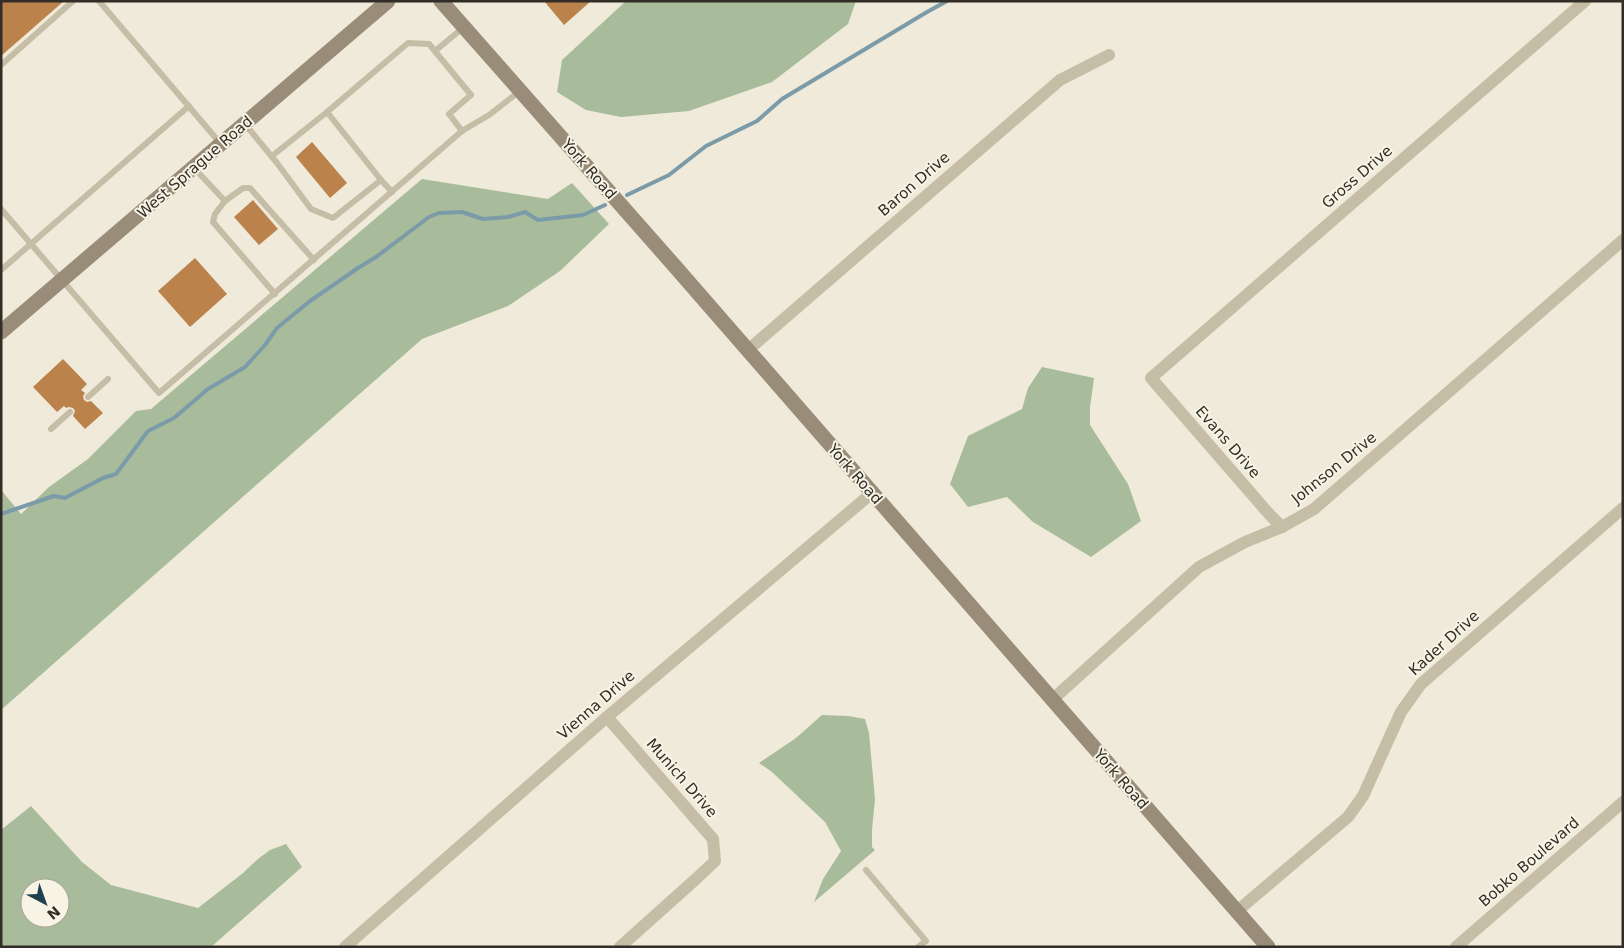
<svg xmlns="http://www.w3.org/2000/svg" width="1624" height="948" font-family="'DejaVu Sans',sans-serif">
	<rect width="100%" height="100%" fill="#efead9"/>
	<g fill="#a8bc9b" fill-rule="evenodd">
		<polygon points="626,1 856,1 848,24 772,82 689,111 621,117 586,110 557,92 562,60"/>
		<polygon points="422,179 548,199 572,183 609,224 560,271 508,306 422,339 1,710 1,490 21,514 49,487 88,459 136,411 151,409"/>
		<polygon points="1042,367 1094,378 1090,407 1090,425 1128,484 1141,521 1091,557 1033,522 1007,497 968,507 950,484 968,436 1022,409 1028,388"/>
		<polygon points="822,715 848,716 865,719 869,733 875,799 872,830 872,847 875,850 814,902 823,879 841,851 825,822 772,772 759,763 796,738"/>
		<path d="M31,806L82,862L111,885L198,908L243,873L258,859L270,850L286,844L302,867L211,947H1V830ZM30,888H60V918H30Z"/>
	</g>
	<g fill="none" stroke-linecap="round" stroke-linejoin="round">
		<g stroke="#7b9ba9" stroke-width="4">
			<polyline points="627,195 669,175 706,146 757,121 782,99 927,12 947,1"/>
			<polyline points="1,514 54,496 65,498 103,478 116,474 148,431 174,418 208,389 245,367 265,345 277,328 310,301 358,268 376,257 429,217 439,213 462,212 483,219 508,217 525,212 538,220 583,215 605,205"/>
		</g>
	</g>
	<g fill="#bb834b">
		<polygon points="1,1 64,1 1,56"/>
		<polygon points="544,1 591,1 564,25"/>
		<polygon points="312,142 347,183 330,198 296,157"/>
		<polygon points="253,200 278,229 259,245 234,217"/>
		<polygon points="195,258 227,294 190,327 158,291"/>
		<polygon points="63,359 87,384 81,390 85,393 83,396 84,400 87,402 91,401 103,413 85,429 73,416 75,411 73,408 69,407 66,408 64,406 57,412 33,387"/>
	</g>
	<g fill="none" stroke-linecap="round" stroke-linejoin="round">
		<g stroke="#c5bda6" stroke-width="6">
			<polyline points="99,1 220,143"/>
			<polyline points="435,51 464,27"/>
			<polyline points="1,65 73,1"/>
			<polyline points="327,112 408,43 429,44 471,95 449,114 462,131"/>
			<polyline points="245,124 277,163 311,209 333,218 381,180 327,112 272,156"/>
			<polyline points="194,168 225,201 215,214 213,222 275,294"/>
			<polyline points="381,180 392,192"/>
			<polyline points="225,201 243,188 250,188 314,260"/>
			<polyline points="1,209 159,393 462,131 489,115 520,91"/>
			<polyline points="1,270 189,106"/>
			<polyline points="88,397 108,379"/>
			<polyline points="51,429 70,412"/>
			<polyline points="866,870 926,941 918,947"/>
		</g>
		<g stroke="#c5bda6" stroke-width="12">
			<polyline points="748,350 1060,80 1109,55"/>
			<polyline points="1282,527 1270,515 1151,378 1585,1"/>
			<polyline points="1052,700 1199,567 1245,542 1282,527 1314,509 1623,240"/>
			<polyline points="607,717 713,839 715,861 697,878 620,947"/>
			<polyline points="1236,912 1348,817 1363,796 1401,712 1421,684 1623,508"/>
			<polyline points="345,947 607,717 872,493"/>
			<polyline points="1456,947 1623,802"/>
		</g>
		<g stroke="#998c78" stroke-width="15">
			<polyline points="441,1 672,263 1268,947"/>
			<polyline points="1,332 388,1"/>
		</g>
	</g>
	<g text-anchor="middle" stroke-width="4" stroke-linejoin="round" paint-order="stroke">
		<g font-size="15" fill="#322d26" stroke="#f7f3e5">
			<text transform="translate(195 167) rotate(-41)" y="5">West Sprague Road</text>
			<text transform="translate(589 169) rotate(49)" y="5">York Road</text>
			<text transform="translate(1357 177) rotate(-41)" y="5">Gross Drive</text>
			<text transform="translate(914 184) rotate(-41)" y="5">Baron Drive</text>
			<text transform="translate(1228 442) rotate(49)" y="5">Evans Drive</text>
			<text transform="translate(1334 468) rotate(-39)" y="5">Johnson Drive</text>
			<text transform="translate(855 474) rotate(49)" y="5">York Road</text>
			<text transform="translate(1444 643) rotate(-42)" y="5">Kader Drive</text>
			<text transform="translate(596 705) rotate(-41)" y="5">Vienna Drive</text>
			<text transform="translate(682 778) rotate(49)" y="5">Munich Drive</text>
			<text transform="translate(1121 779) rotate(49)" y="5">York Road</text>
			<text transform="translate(1529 862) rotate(-41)" y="5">Bobko Boulevard</text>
		</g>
	</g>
	<rect width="1624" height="948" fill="none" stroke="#322d26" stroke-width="5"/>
	<g transform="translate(45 903) rotate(139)"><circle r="24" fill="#f7f3e5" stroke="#a8a499"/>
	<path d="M0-4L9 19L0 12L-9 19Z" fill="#204050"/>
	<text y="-8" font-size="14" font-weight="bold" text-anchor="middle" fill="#322d26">N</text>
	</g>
</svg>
